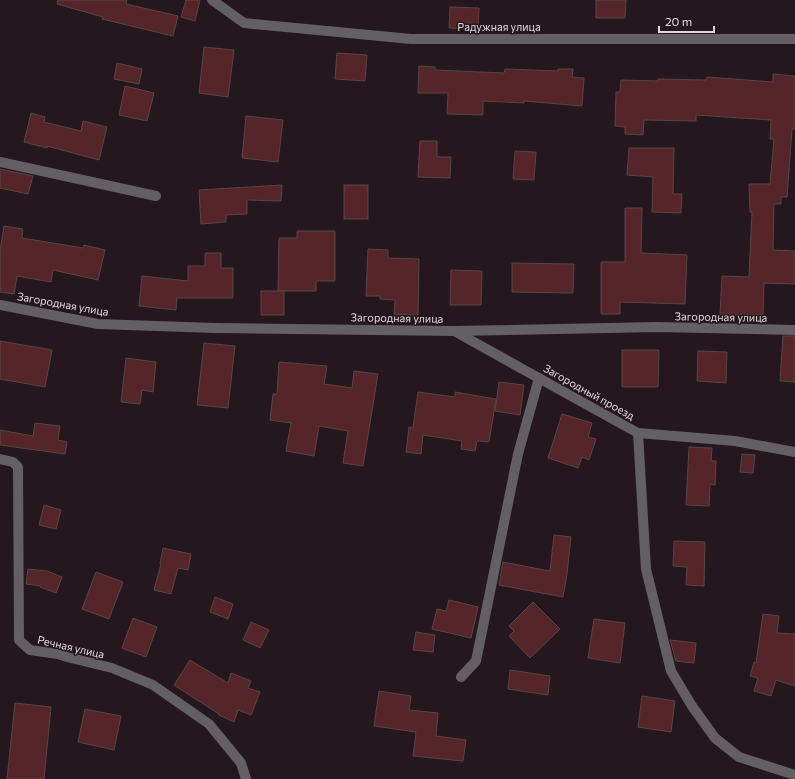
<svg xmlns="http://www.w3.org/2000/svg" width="795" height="779" font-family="Commissioner,sans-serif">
	<rect width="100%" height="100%" fill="#24171e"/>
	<g fill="#56252a" stroke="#584647">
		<polygon points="58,0 127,0 126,4 178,16 173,36 102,19 103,17 57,4"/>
		<polygon points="186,0 200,0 195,21 181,17"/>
		<polygon points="596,0 626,0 625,18 596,18"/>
		<polygon points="450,7 479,8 478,29 449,28"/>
		<polygon points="204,47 234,50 228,97 199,93"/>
		<polygon points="337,53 367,55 365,81 335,79"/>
		<polygon points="117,63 142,69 139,84 114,79"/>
		<polygon points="419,66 435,67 435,70 504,73 505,69 558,71 558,69 573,69 572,77 584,78 582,106 524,101 524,103 483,101 483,115 447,114 448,93 418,93"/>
		<polygon points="773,74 795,76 795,129 792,129 787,197 781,197 781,204 774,204 773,250 795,251 795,284 764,283 763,315 720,314 722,276 749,277 752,212 750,212 749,184 770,184 774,139 770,139 771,120 696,115 696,121 644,120 643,135 625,134 625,127 615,126 616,92 620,92 621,80 658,81 658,79 706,80 707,77 773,82"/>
		<polygon points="125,86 154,93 147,121 119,115"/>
		<polygon points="31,113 45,117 44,122 81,131 83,121 107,127 99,160 47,146 47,148 24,142"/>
		<polygon points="246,116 283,120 278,162 242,158"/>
		<polygon points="420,141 437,141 437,157 451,157 450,178 418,177"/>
		<polygon points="629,148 674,148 673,194 682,194 681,213 652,212 653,177 627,175"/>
		<polygon points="515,151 536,152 534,180 513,179"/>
		<polygon points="0,169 33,176 28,194 0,188"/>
		<polygon points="282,185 281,201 247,200 247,214 226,215 226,222 201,224 199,190"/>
		<rect x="344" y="185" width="24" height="34"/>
		<polygon points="625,208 642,208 641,253 687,255 685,304 620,302 620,314 601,314 601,262 625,262"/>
		<polygon points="4,226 23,229 22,238 83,248 84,245 105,250 98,280 53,270 51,282 17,276 14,294 0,292 0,251"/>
		<polygon points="297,231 335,231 335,281 316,281 316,291 278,291 279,238 297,238"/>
		<polygon points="368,249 388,250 388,258 419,259 418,315 394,314 395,300 380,299 380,296 366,296"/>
		<polygon points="205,253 221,253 221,268 233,268 233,298 177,298 176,310 139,306 142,276 188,281 188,266 205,266"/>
		<polygon points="512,263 574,264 573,293 512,292"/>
		<polygon points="451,270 482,271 481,305 450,305"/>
		<rect x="261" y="291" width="23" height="24"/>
		<polygon points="783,336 795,336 795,382 780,381"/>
		<polygon points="0,341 52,350 45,387 0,379"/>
		<polygon points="204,343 235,346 228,408 197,405"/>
		<polygon points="622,350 659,350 658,387 622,387"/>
		<polygon points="698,351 727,352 726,383 697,381"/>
		<polygon points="126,358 156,362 153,392 142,390 140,404 121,402"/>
		<polygon points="279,362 327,366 324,384 352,388 354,371 378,374 363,466 343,463 348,431 319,426 314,456 286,451 291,423 270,420 273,394 277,394"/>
		<polygon points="499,382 524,385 520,415 495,411"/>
		<polygon points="418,392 455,397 455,392 496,399 489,442 477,441 475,451 461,449 462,441 423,435 421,454 406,452 409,427 413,428"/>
		<polygon points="562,414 592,423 588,437 596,439 589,460 582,457 578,468 548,458"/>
		<polygon points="35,423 60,426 58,440 67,442 65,454 0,445 0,430 33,436"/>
		<polygon points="689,447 712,448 711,461 716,461 715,485 710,484 709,506 686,505"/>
		<polygon points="742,454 755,455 753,473 740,472"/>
		<polygon points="44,505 61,510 56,529 39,525"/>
		<polygon points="554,535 571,537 567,574 563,597 499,585 503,562 550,571"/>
		<polygon points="674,541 705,542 704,586 686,585 687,567 673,566"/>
		<polygon points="163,548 191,554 188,570 178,568 171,594 154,590 161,564 160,564"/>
		<polygon points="28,569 47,571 62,577 56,593 40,587 41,586 26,584"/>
		<polygon points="96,572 123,582 109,619 82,609"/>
		<polygon points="215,597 233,604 228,619 210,612"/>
		<polygon points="449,600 478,607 471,638 432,629 437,609 446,611"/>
		<polygon points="533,602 560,629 530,658 509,636 514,631 509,626"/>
		<polygon points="763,614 779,616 777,633 795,634 795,686 776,680 771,696 754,691 758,678 750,676 754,662 756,663"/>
		<polygon points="133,618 157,627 146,657 122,648"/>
		<polygon points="594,619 625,623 620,663 588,658"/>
		<polygon points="251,622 269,630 260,648 243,640"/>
		<polygon points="416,632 435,635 433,652 413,650"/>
		<polygon points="670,640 696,643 694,663 676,661"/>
		<polygon points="190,660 228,683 231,673 251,681 248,688 260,692 251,715 238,710 234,722 219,715 219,714 174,685"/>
		<polygon points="510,670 550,676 548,695 508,689"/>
		<polygon points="379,691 411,696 409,710 438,713 436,736 466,740 463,761 413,756 416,732 374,726"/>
		<polygon points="642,696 675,701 671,732 638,727"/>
		<polygon points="15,703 51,707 44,779 7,779"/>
		<polygon points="85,709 121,716 114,750 78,742"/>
	</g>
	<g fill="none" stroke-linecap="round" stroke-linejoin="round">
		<g stroke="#645f65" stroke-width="10">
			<polyline points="212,0 244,23 411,39 795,39"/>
			<polyline points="0,162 156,196"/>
			<polyline points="0,305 98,324 215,328 454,331 657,327 795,330"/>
			<polyline points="454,331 638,433 735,441 795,452"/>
			<polyline points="638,433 646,569 671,671 692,706 715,738 739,757 795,775"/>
			<polyline points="0,459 13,462 18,467 19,640 30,650 58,654 67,657 112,668 153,685 209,724 241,763 246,779"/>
			<polyline points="461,677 476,661 518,454 539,378"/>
		</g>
	</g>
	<g text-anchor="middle" stroke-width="3" stroke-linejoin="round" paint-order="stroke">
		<g font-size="11" fill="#e2d9dd" stroke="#24171e">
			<text x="499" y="31">Радужная улица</text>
			<text transform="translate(63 304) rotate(10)" y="4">Загородная улица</text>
			<text transform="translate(721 317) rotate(1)" y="4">Загородная улица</text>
			<text transform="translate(397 318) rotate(1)" y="4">Загородная улица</text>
			<text transform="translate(589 392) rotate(29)" y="4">Загородный проезд</text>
			<text transform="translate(71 647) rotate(13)" y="4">Речная улица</text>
		</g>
	</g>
	<path d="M659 26v6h55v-6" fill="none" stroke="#e2d9dd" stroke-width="2"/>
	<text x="665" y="26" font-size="12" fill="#e2d9dd" stroke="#24171e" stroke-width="3" paint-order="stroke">20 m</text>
</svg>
